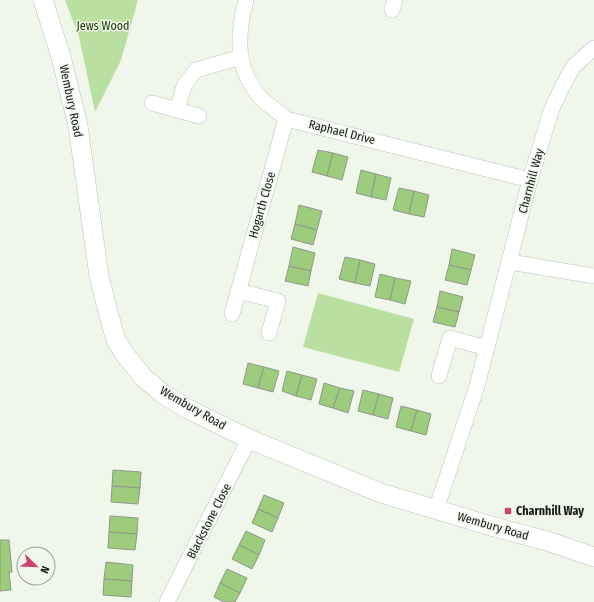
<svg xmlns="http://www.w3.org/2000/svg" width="594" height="602" font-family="'Fira Sans Condensed',sans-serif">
	<rect width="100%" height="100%" fill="#eff7eb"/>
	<g fill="#b9e0a0">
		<polygon points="65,0 138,0 121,60 95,112 79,37"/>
		<polygon points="318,293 414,319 399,372 303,347"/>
	</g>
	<g fill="#9dcc7d" stroke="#90978c">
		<polygon points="318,150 333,153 327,176 312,172"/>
		<polygon points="333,153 348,157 342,180 327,176"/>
		<polygon points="361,170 376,174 371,197 356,193"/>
		<polygon points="376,174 391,178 386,200 371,197"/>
		<polygon points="399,188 414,191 409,214 393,210"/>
		<polygon points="414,191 429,195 424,217 409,214"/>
		<polygon points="299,205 322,211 317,230 295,224"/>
		<polygon points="295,224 317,230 313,245 291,239"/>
		<polygon points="293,247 315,253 311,271 289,266"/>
		<polygon points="452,249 475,255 471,270 449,265"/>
		<polygon points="345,257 360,260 355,283 339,279"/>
		<polygon points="360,260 375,264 370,286 355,283"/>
		<polygon points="449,265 471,270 467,285 445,280"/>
		<polygon points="289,266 311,271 308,286 285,281"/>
		<polygon points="380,274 395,278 390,300 375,297"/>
		<polygon points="395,278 411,281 405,304 390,300"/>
		<polygon points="440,291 463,297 459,312 437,307"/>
		<polygon points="437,307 459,312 455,327 433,322"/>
		<polygon points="248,363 264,367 258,388 243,384"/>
		<polygon points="264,367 279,371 273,392 258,388"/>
		<polygon points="287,371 302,375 296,396 282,391"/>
		<polygon points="302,375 317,379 311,400 296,396"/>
		<polygon points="324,383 340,388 333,408 319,404"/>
		<polygon points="340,388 354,391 348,413 333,408"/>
		<polygon points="363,390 379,394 373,415 358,411"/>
		<polygon points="379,394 393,398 388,419 373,415"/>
		<polygon points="401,406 417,410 411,431 396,427"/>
		<polygon points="417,410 431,414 426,435 411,431"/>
		<polygon points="113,470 141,472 140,488 112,486"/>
		<polygon points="112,486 140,488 138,504 111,502"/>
		<polygon points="264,495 284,503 278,518 258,509"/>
		<polygon points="258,509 278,518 272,532 252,523"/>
		<polygon points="110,516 138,518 137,534 109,532"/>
		<polygon points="246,531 265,540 259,555 239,545"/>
		<polygon points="109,532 137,534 135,550 108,548"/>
		<polygon points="0,540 9,540 12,572 9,572 11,590 0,591"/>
		<polygon points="239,545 259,555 252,569 232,559"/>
		<polygon points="106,562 133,565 132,581 104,579"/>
		<polygon points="227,569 247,578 240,593 220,583"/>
		<polygon points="104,579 132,581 131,597 103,595"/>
		<polygon points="220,583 240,593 235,602 224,602 214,597"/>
	</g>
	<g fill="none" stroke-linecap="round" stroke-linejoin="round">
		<g stroke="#bbc3b7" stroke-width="16">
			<g id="minor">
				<path d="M246,0C237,35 235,68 260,97C267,105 278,111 286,119L530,180"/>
				<polyline points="392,10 395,0"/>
				<polyline points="152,103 199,116"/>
				<polyline points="177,110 184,86 196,70 241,57"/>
				<polyline points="510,262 594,276"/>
				<polyline points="238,291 278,301 269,333"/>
				<polyline points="232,314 286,119"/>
				<polyline points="439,376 450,338 487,348"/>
				<polyline points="436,510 477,386 530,180 551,111 561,89 573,67 594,48"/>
				<polyline points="167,602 249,439"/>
			</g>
		</g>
		<g stroke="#bbc3b7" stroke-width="20">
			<polyline id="tertiary" points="43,0 61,57 78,126 99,276 108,312 116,340 126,356 144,378 163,394 188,409 249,439 381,493 491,526 547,541 594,557"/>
		</g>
		<use href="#minor" stroke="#fff" stroke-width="15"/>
		<use href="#tertiary" stroke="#fff" stroke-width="19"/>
	</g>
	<rect fill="#cf4270" stroke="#eff7eb" stroke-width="1.5" x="504" y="507" width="8" height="8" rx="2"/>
	<g text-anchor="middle" stroke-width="3" stroke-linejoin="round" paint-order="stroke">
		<g font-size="12" fill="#1a3700" stroke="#eff7eb">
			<text x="103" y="30">Jews Wood</text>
		</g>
		<g font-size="12" fill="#151814" stroke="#eff7eb">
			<text transform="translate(71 101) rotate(78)" y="4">Wembury Road</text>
			<text transform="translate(342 132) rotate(14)" y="4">Raphael Drive</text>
			<text transform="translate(531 181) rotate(-75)" y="4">Charnhill Way</text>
			<text transform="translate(262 205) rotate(-74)" y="4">Hogarth Close</text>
			<text transform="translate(193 408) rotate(30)" y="4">Wembury Road</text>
			<text transform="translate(209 521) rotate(-63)" y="4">Blackstone Close</text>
			<text transform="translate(493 526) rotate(16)" y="4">Wembury Road</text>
		</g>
		<g font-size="12" font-weight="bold" fill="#151814" stroke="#eff7eb" text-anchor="start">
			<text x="516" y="515">Charnhill Way</text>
		</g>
	</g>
	<g transform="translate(36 566) rotate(113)"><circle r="19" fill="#eff7eb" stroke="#989e95"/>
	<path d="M0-3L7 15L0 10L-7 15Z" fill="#cf4270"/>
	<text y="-6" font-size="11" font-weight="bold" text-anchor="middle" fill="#151814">N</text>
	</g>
</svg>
